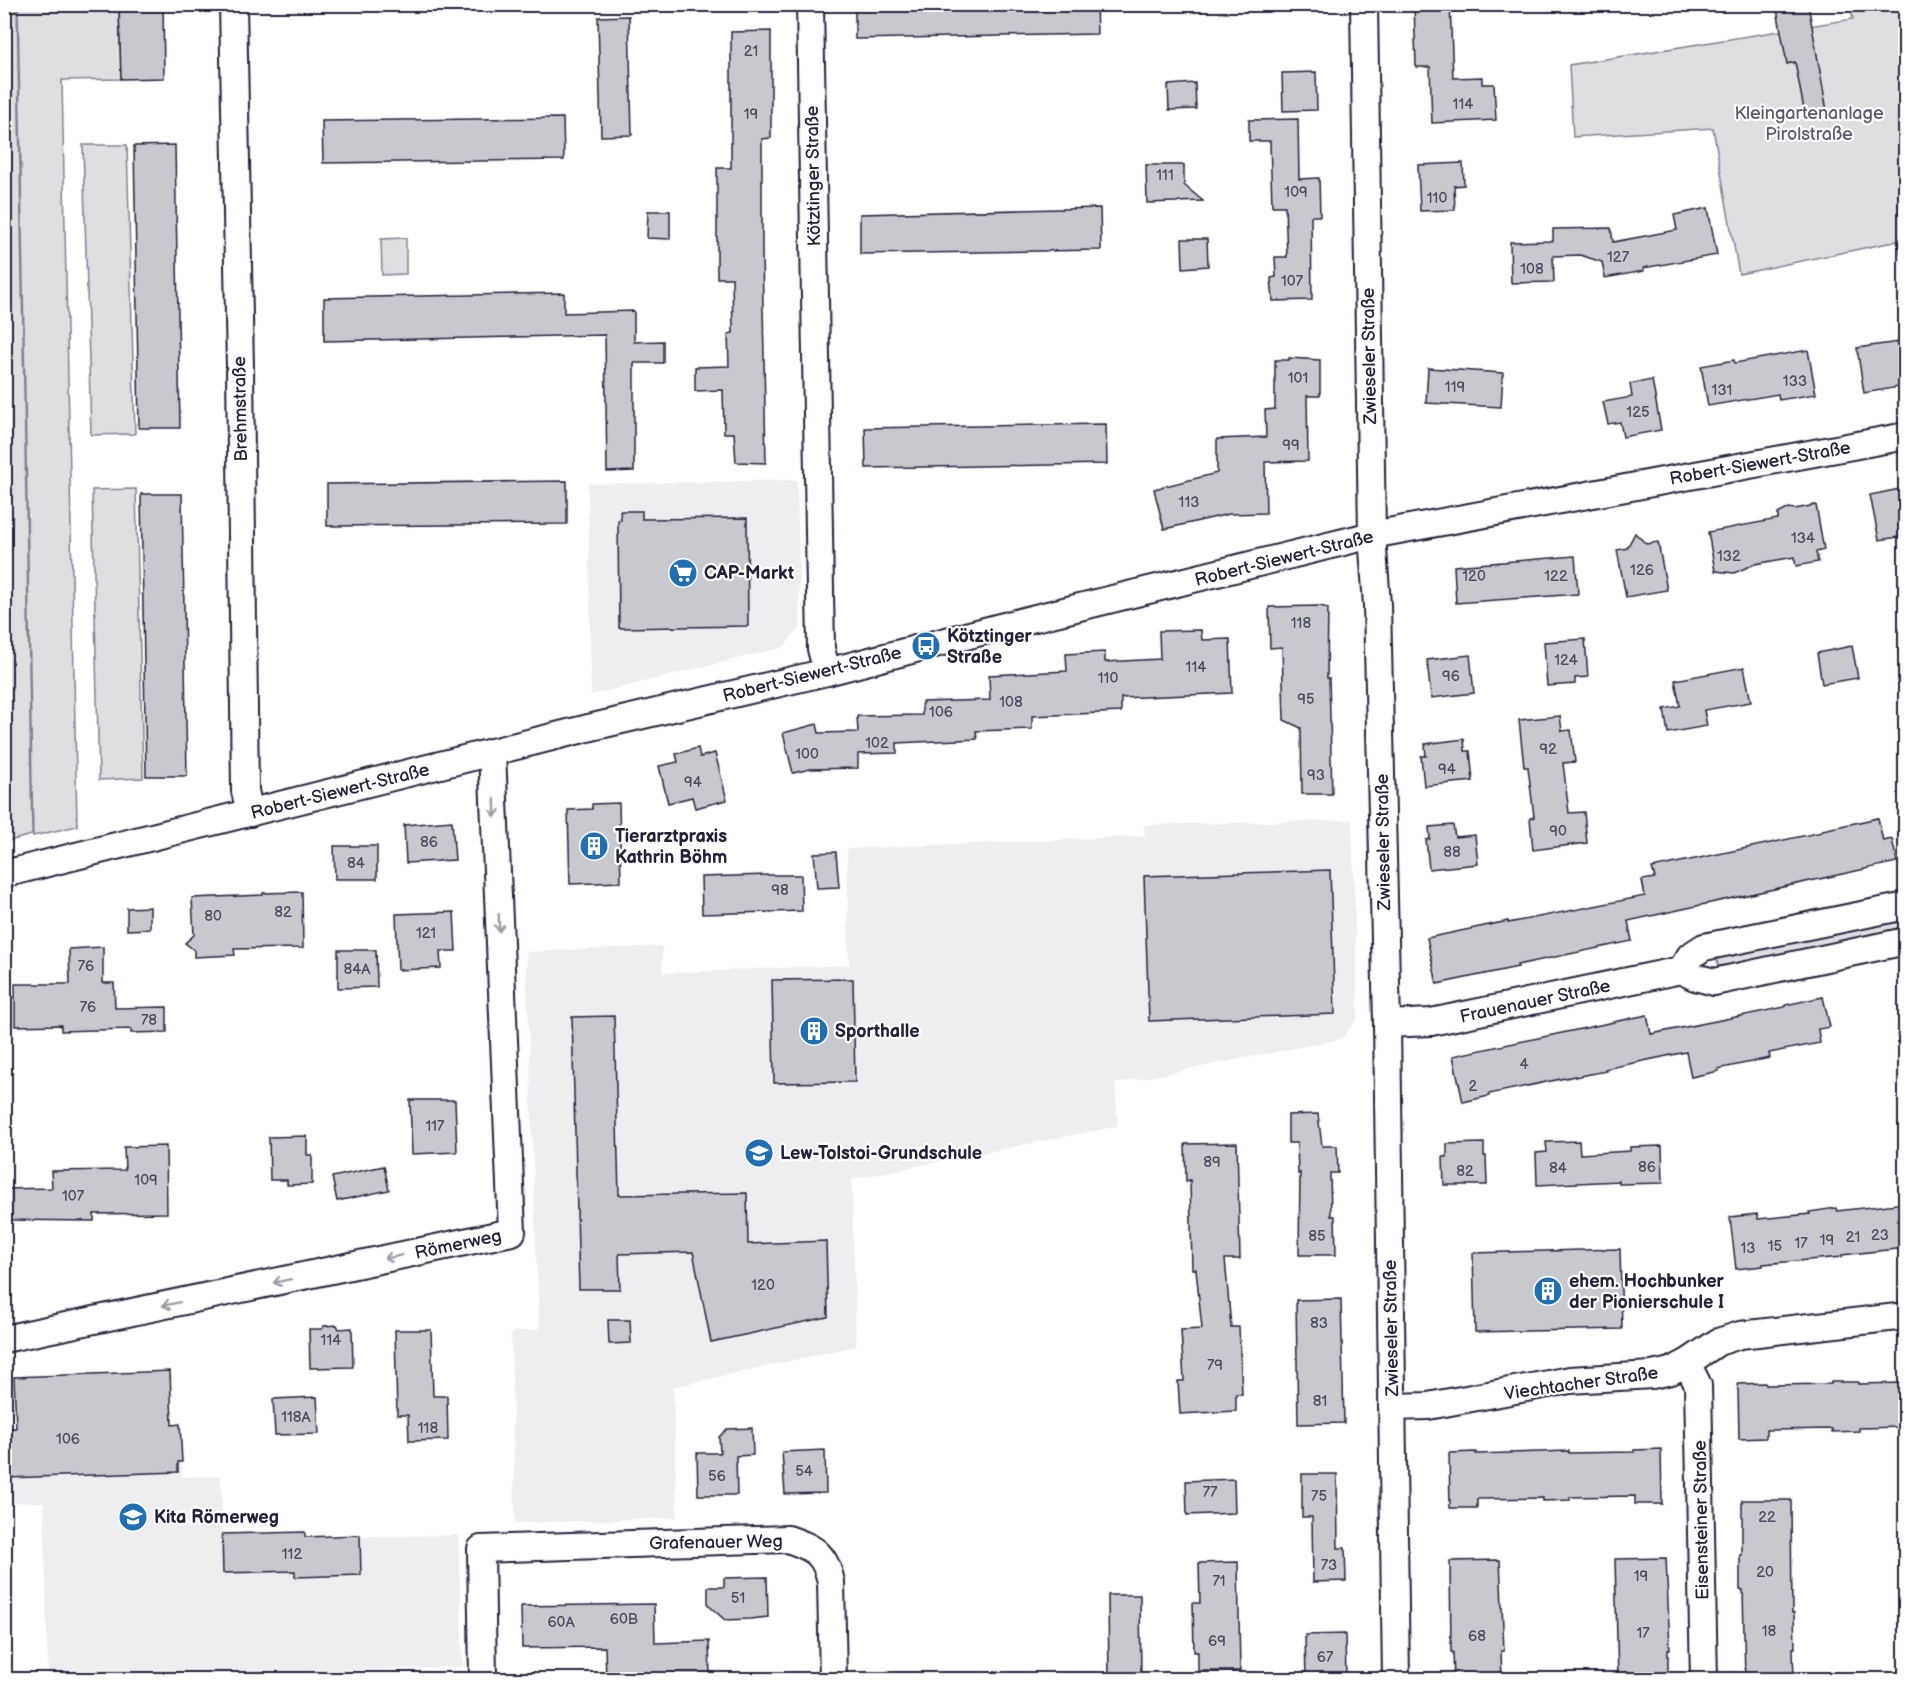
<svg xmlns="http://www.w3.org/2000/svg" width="1910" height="1684" font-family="'Balsamiq Sans',sans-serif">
	<rect width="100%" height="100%" fill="#fff"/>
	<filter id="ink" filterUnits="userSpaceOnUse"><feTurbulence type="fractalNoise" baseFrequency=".0167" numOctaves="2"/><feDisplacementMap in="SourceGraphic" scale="12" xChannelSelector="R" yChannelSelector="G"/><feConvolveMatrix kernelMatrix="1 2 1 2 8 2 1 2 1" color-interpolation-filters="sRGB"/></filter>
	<g filter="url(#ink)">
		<g fill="#eeeef1">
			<polygon points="797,480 800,627 784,647 591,695 588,484"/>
			<polygon points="1352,820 1358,1018 1341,1039 1115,1084 1118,1126 852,1179 856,1346 673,1387 677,1518 515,1523 511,1332 539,1329 526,952 662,946 663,973 849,965 847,849 1145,836 1144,825"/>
			<polygon points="57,1376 83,1428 180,1424 182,1477 221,1476 223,1534 305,1532 305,1537 458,1535 463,1667 266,1673 265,1680 48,1679 44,1502 5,1503 4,1428 16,1427 14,1377"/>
		</g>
		<g fill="#dfdfe2" stroke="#80808e" stroke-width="1.5">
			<polygon points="4,5 17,5 32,835 5,842"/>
			<polygon points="18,5 119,5 121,79 62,80 77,826 33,836"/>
			<polygon points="1850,5 1905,5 1905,281 1898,241 1739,274 1713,128 1573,137 1569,65 1853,19"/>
			<polygon points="83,145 127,145 135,434 91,435"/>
			<polygon points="406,238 406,274 382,275 381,239"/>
			<polygon points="136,489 143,778 99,780 92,490"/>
			<polygon points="1905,915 1905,931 1719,970 1716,955"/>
		</g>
		<g fill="#c8c8cf" stroke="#22223b" stroke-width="1.5">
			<polygon points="119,4 163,4 164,78 121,79"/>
			<polygon points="855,4 1096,4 1097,34 855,39"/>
			<polygon points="1414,4 1450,4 1453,78 1482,77 1482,84 1494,84 1496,120 1432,123 1430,67 1416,67"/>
			<polygon points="1776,4 1808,4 1827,111 1805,115 1795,62 1787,64"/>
			<polygon points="629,16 632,135 601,136 598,17"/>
			<polygon points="771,31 771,138 762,139 762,253 766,463 736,462 734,433 724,433 723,390 695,391 695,367 729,366 728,334 733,333 732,278 717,278 717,168 731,168 731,32"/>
			<polygon points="1316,72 1317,110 1283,111 1282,73"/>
			<polygon points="1195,83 1196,109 1169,110 1168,85"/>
			<polygon points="563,118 564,160 323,163 322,121"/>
			<polygon points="1298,119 1299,179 1319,178 1320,216 1311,216 1312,300 1273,301 1271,278 1276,277 1275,257 1287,257 1285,206 1272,206 1270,141 1249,141 1249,120"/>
			<polygon points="175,145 180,428 139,428 134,146"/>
			<polygon points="1463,163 1464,185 1454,186 1455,210 1420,211 1418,165"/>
			<polygon points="1146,165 1184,165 1184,185 1203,201 1147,203"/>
			<polygon points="1100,208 1101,250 860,254 860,214"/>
			<polygon points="1708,208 1717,255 1643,268 1644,271 1605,278 1602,262 1580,255 1553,256 1554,282 1511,283 1510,242 1553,241 1553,229 1611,228 1613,242 1677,230 1674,215"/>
			<polygon points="648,211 670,211 670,239 647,238"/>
			<polygon points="1182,239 1207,239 1208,266 1183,268"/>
			<polygon points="564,293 564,313 634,311 634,342 663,341 663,363 634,363 634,471 607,472 605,335 324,341 324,298"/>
			<polygon points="1898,342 1905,386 1864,393 1857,348"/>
			<polygon points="1808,350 1816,394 1779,400 1778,394 1708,406 1701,366 1734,360 1735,363"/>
			<polygon points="1289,358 1320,360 1320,396 1307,396 1308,461 1265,462 1266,513 1229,514 1164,529 1154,489 1217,473 1217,439 1266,437 1265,410 1275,409 1275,360 1289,360"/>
			<polygon points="1428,368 1503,373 1501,407 1426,403"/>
			<polygon points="1652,380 1661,430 1623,437 1620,422 1608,424 1603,402 1632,397 1630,384"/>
			<polygon points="1106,424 1107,464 866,468 865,428"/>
			<polygon points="567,481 567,524 327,526 327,484"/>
			<polygon points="1905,488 1905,536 1879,540 1870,495"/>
			<polygon points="141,494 182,494 187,776 146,776"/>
			<polygon points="1816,505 1824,550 1816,552 1818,562 1796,566 1794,557 1755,564 1734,573 1715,571 1708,532 1778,519 1778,514 1789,508 1795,509"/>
			<polygon points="620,511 642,511 642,519 747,518 748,626 619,628 618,520 621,520"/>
			<polygon points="1635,533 1646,544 1658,542 1667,590 1626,597 1617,550 1627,548"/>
			<polygon points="1575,556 1578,594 1456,603 1454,566"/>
			<polygon points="1320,606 1328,608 1327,678 1329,678 1332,794 1302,794 1301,728 1284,720 1282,647 1270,648 1269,607"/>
			<polygon points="1201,630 1202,640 1230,639 1232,693 1121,698 1121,712 1032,716 1032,729 976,731 977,739 897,743 897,753 858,754 858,768 810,769 793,773 783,733 817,724 819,733 858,732 857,716 922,715 922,702 990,700 989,675 1067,671 1066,654 1105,652 1105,662 1160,659 1159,631"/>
			<polygon points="1585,639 1588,677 1575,678 1575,684 1547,686 1544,642"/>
			<polygon points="1852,646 1858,678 1822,684 1817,653"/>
			<polygon points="1470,655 1474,693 1431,698 1427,660"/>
			<polygon points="1744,667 1751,702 1704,710 1707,726 1668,733 1664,709 1680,706 1675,680"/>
			<polygon points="1560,716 1562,731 1571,730 1575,762 1563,763 1569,813 1584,812 1587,843 1533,850 1530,818 1534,817 1528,767 1524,767 1519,720"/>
			<polygon points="1464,739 1465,751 1470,751 1473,781 1424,786 1421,756 1426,756 1425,744"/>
			<polygon points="698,748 700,757 715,753 727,800 695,808 692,797 668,803 659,766 678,762 676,754"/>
			<polygon points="619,803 621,882 570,884 568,810 592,809 592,804"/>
			<polygon points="1878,818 1883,841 1892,839 1897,862 1628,921 1632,941 1517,965 1518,967 1437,984 1427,938 1508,921 1508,923 1645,896 1642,880 1655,878 1652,868 1822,832 1822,830"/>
			<polygon points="452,821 455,860 406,863 404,825"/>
			<polygon points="1453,825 1455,837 1475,835 1478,864 1429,869 1426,840 1430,839 1429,827"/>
			<polygon points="334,846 377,846 377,879 335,879"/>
			<polygon points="836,852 839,887 817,888 814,853"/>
			<polygon points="1330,870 1335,1014 1149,1021 1144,876"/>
			<polygon points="768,875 801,875 802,911 702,914 701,877"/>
			<polygon points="302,892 303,948 234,949 235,955 194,957 194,950 185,943 194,935 192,898 263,895 263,893"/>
			<polygon points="150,907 150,929 127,930 127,908"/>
			<polygon points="454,912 456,951 440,951 441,968 398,970 396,914"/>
			<polygon points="103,947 103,983 114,983 115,1008 167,1007 167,1032 131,1033 131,1029 61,1031 61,1025 15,1026 15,984 70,984 69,949"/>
			<polygon points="338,950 376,950 377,987 338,988"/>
			<polygon points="853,979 855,1082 774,1083 772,980"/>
			<polygon points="1823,997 1830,1027 1818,1029 1820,1043 1769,1053 1770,1058 1718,1069 1719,1071 1691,1077 1686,1052 1605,1069 1606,1071 1575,1077 1575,1076 1489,1094 1489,1096 1463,1102 1453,1056 1647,1015 1651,1034 1785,1007 1785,1005"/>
			<polygon points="614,1016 619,1195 747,1193 748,1244 826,1241 828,1317 711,1342 693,1252 619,1254 620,1289 579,1289 572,1017"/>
			<polygon points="410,1100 455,1100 457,1152 412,1154"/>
			<polygon points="1318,1114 1322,1146 1337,1146 1338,1173 1330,1173 1331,1216 1335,1216 1336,1255 1299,1255 1300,1173 1298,1174 1297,1143 1288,1143 1288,1115"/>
			<polygon points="307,1136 307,1155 312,1155 312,1184 287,1185 287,1180 270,1180 269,1137"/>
			<polygon points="1579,1141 1580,1154 1630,1151 1630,1147 1662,1146 1663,1183 1619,1184 1619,1181 1537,1185 1536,1153 1547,1152 1546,1142"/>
			<polygon points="1237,1143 1240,1259 1225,1259 1231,1327 1239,1327 1242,1394 1236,1394 1236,1411 1180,1414 1178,1381 1184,1381 1181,1330 1202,1329 1196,1269 1192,1269 1190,1180 1186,1181 1185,1144"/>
			<polygon points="1484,1143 1484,1156 1486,1156 1487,1185 1444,1185 1443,1157 1447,1157 1447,1144"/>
			<polygon points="166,1146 167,1213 94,1214 94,1221 4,1220 4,1189 52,1188 51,1171 125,1170 124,1147"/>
			<polygon points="384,1166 389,1190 337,1201 332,1177"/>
			<polygon points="1905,1203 1905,1248 1842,1255 1842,1257 1763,1264 1763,1266 1736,1269 1730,1217 1757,1214 1758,1219 1810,1214 1809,1212 1836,1208 1837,1211"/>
			<polygon points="1620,1249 1622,1329 1475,1332 1473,1253"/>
			<polygon points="1341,1299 1344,1423 1298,1424 1296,1300"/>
			<polygon points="608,1320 630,1320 631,1343 609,1344"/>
			<polygon points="337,1325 339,1329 352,1328 353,1367 310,1368 309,1329 322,1329 324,1326"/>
			<polygon points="395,1330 431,1330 433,1396 447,1396 448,1440 409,1441 408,1415 397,1415"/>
			<polygon points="170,1371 172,1425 180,1424 182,1462 178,1462 178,1472 7,1478 5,1428 16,1428 14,1377"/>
			<polygon points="1831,1382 1858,1382 1858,1384 1905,1383 1905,1427 1859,1428 1859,1431 1832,1432 1832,1429 1766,1430 1766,1438 1739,1439 1738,1384 1765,1383 1766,1385 1831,1384"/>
			<polygon points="317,1397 319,1434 275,1435 273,1399"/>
			<polygon points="752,1428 753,1455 736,1456 737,1495 698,1495 697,1453 720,1453 719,1437 727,1429"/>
			<polygon points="1661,1449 1662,1504 1635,1504 1635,1496 1570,1497 1570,1500 1543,1501 1543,1498 1477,1499 1477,1508 1450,1508 1449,1453 1476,1452 1476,1454 1569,1451 1569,1453 1634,1452 1634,1450"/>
			<polygon points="825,1450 826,1493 785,1494 782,1452"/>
			<polygon points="1302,1474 1337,1474 1338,1548 1345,1548 1346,1581 1313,1582 1312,1517 1302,1517"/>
			<polygon points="1234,1479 1235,1513 1187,1515 1186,1481"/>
			<polygon points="1742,1500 1791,1500 1792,1613 1794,1613 1795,1648 1793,1648 1794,1680 1745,1680 1743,1590 1740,1590 1740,1555 1742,1555"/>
			<polygon points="305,1532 305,1537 360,1535 361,1575 295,1577 295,1571 223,1573 222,1534"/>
			<polygon points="1666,1558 1670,1649 1668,1649 1668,1680 1618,1680 1615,1559"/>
			<polygon points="1500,1560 1504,1651 1501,1651 1502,1680 1454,1680 1453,1652 1451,1652 1450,1561"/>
			<polygon points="1238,1562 1240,1671 1198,1671 1198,1652 1194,1652 1193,1603 1200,1603 1199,1563"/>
			<polygon points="767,1577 768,1617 750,1619 725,1620 708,1605 708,1587 724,1587 724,1578"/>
			<polygon points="1108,1595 1140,1595 1141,1680 1109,1680"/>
			<polygon points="654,1604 655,1643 709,1641 710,1676 660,1678 660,1680 606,1680 605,1647 522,1648 521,1606"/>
			<polygon points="1345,1634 1346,1680 1306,1680 1305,1635"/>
		</g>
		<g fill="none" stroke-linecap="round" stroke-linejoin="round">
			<g stroke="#22223b" stroke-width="30">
				<g id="street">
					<polyline points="233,4 240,369 245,791 250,813"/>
					<polyline points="810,4 821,649 827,672"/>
					<polyline points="1364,4 1372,535 1377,605 1387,1024 1396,1680"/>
					<polyline points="4,874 588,728 827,672 1023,621 1372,535 1906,436"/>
					<polyline points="1681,970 1695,977 1714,982 1906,941"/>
					<polyline points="1387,1024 1431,1022 1681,970 1690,956 1704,947 1906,906"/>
					<polyline points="4,1339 512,1232 492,752"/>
					<polyline points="1687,1363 1698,1385 1704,1680"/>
					<polyline points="1392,1407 1428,1406 1570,1380 1652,1375 1671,1371 1687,1363 1718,1342 1740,1335 1906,1316"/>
					<path d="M483,1680L481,1549L788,1539C814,1548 825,1553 831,1582L833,1680"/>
				</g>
			</g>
			<use href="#street" stroke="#fff" stroke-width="26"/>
		</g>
		<defs><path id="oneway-shaft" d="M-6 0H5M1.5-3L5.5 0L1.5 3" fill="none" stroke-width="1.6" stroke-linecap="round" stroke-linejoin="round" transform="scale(1.5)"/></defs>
		<g stroke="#9c9ca7">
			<use href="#oneway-shaft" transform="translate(495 808) rotate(88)"/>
			<use href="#oneway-shaft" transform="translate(499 923) rotate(88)"/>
			<use href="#oneway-shaft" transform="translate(393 1257) rotate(168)"/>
			<use href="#oneway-shaft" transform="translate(282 1281) rotate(168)"/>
			<use href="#oneway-shaft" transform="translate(171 1304) rotate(168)"/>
		</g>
	</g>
	<defs>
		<g id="supermarket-disc" transform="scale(1.5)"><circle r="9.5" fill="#1f6fb2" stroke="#fff"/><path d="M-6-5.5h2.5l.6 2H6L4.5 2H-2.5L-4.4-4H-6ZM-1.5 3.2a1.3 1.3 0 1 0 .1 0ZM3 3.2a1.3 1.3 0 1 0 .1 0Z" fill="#fff"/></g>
		<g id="bus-disc" transform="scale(1.5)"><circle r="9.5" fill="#1f6fb2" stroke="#fff"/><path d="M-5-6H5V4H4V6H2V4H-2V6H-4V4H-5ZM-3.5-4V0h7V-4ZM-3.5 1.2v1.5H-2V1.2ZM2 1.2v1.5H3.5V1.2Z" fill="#fff"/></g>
		<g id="building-disc" transform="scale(1.5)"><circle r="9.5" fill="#1f6fb2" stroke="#fff"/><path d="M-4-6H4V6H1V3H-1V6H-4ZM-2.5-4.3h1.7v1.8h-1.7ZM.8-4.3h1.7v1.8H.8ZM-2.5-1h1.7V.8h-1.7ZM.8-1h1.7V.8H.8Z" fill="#fff"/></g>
		<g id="school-disc" transform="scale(1.5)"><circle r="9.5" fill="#1f6fb2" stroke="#fff"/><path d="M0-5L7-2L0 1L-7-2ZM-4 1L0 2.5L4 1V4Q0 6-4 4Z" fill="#fff"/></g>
	</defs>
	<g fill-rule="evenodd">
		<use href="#supermarket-disc" x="683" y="573"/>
		<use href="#bus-disc" x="926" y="646"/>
		<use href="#building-disc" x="594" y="846"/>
		<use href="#building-disc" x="814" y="1031"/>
		<use href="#school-disc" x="759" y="1153"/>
		<use href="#building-disc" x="1548" y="1291"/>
		<use href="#school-disc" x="133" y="1517"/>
	</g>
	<g text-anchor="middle" stroke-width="4.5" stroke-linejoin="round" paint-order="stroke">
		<g font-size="15" fill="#4c4c60">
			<text x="751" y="56">21</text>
			<text x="1463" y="109">114</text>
			<text x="751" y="119">19</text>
			<text x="1165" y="180">111</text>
			<text x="1296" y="197">109</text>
			<text x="1437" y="203">110</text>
			<text x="1618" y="262">127</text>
			<text x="1532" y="274">108</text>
			<text x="1292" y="286">107</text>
			<text x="1298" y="383">101</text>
			<text x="1795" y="386">133</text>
			<text x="1455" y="392">119</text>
			<text x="1722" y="395">131</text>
			<text x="1638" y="417">125</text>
			<text x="1291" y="450">99</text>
			<text x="1189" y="507">113</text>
			<text x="1803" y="543">134</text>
			<text x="1729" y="561">132</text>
			<text x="1642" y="575">126</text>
			<text x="1474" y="581">120</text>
			<text x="1556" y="581">122</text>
			<text x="1301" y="628">118</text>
			<text x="1566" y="665">124</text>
			<text x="1196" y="672">114</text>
			<text x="1451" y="681">96</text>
			<text x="1108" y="683">110</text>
			<text x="1306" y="704">95</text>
			<text x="1011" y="707">108</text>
			<text x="941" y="717">106</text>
			<text x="877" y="748">102</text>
			<text x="1548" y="754">92</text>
			<text x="807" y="759">100</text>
			<text x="1447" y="774">94</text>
			<text x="1316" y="780">93</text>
			<text x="693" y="787">94</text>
			<text x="1558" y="836">90</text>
			<text x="429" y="847">86</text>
			<text x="1452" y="857">88</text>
			<text x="356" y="868">84</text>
			<text x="780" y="895">98</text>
			<text x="283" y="917">82</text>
			<text x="213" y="921">80</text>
			<text x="426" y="938">121</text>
			<text x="86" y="971">76</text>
			<text x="357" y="974">84A</text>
			<text x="88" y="1012">76</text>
			<text x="149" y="1025">78</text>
			<text x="1524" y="1069">4</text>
			<text x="1473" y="1091">2</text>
			<text x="435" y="1131">117</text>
			<text x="1212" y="1167">89</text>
			<text x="1647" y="1172">86</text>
			<text x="1558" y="1173">84</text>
			<text x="1465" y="1176">82</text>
			<text x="146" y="1185">109</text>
			<text x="73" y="1201">107</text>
			<text x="1880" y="1240">23</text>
			<text x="1317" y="1241">85</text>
			<text x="1853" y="1242">21</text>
			<text x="1827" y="1245">19</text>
			<text x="1801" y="1248">17</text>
			<text x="1775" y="1251">15</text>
			<text x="1748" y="1253">13</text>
			<text x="763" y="1290">120</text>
			<text x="1319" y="1328">83</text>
			<text x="331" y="1345">114</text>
			<text x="1215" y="1370">79</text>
			<text x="1320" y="1406">81</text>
			<text x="296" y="1422">118A</text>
			<text x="428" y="1433">118</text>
			<text x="68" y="1444">106</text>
			<text x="804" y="1476">54</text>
			<text x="717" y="1481">56</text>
			<text x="1210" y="1497">77</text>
			<text x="1319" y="1501">75</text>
			<text x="1767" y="1522">22</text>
			<text x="292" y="1559">112</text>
			<text x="1329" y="1570">73</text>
			<text x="1765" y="1577">20</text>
			<text x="1641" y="1581">19</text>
			<text x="1219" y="1586">71</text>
			<text x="738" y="1603">51</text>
			<text x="624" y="1624">60B</text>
			<text x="561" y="1627">60A</text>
			<text x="1769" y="1636">18</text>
			<text x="1643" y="1638">17</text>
			<text x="1477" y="1641">68</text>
			<text x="1217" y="1646">69</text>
			<text x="1325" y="1662">67</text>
		</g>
		<g font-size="18" fill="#5b5b6d" stroke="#fff">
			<text x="1809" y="119">Kleingartenanlage<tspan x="1809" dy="21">Pirolstraße</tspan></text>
		</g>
		<g font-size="18" fill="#22223b" stroke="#fff">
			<text transform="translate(813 176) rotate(-91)" y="6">Kötztinger Straße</text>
			<text transform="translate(1369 356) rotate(-91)" y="6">Zwieseler Straße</text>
			<text transform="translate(240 409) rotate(-91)" y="6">Brehmstraße</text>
			<text transform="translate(1760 463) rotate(-10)" y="6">Robert-Siewert-Straße</text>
			<text transform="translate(1284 558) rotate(-14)" y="6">Robert-Siewert-Straße</text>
			<text transform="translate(812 674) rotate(-14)" y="6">Robert-Siewert-Straße</text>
			<text transform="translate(340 791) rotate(-14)" y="6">Robert-Siewert-Straße</text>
			<text transform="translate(1383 842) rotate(-91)" y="6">Zwieseler Straße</text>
			<text transform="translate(1535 1001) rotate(-12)" y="6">Frauenauer Straße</text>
			<text transform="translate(458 1244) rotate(-12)" y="6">Römerweg</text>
			<text transform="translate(1391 1328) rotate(-91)" y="6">Zwieseler Straße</text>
			<text transform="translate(1581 1383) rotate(-8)" y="6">Viechtacher Straße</text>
			<text transform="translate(1701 1520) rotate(-91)" y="6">Eisensteiner Straße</text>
			<text transform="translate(716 1542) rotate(-1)" y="6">Grafenauer Weg</text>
		</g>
		<g font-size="18" font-weight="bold" fill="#22223b" stroke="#fff" text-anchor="start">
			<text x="704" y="579">CAP-Markt</text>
			<text x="947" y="642">Kötztinger<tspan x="947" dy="21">Straße</tspan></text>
			<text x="615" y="842">Tierarztpraxis<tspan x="615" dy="21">Kathrin Böhm</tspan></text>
			<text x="835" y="1037">Sporthalle</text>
			<text x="780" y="1159">Lew-Tolstoi-Grundschule</text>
			<text x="1569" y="1287">ehem. Hochbunker<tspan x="1569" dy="21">der Pionierschule I</tspan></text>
			<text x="154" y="1523">Kita Römerweg</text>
		</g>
	</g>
	<rect width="1910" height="1684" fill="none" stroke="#fff" stroke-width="24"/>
	<rect x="12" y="12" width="1886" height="1660" fill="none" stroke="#22223b" stroke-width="2" filter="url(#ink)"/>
</svg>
